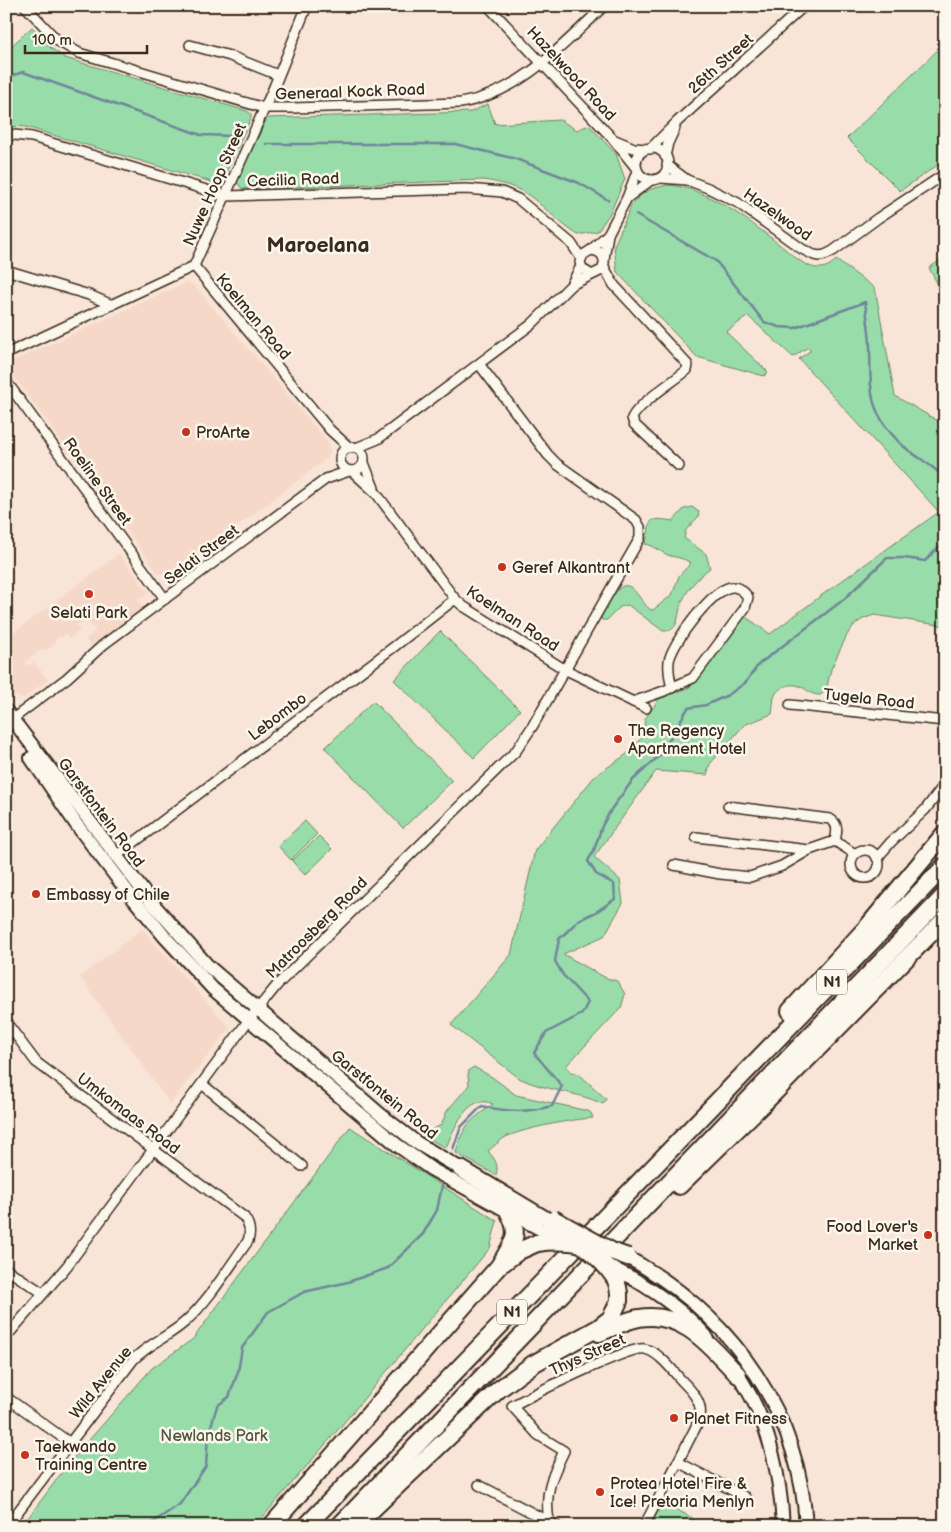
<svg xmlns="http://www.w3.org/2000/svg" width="951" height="1532" font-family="'Balsamiq Sans',sans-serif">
	<rect width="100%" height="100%" fill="#f8e5d7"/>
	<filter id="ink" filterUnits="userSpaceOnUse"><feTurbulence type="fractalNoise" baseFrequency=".02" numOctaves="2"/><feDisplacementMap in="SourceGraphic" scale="10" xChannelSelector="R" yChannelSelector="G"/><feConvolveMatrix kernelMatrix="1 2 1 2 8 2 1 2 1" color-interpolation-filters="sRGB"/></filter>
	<g filter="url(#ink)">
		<g fill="#f6d8c9">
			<polygon points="187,282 194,285 327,441 330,451 329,457 173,575 158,573 9,370 11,362"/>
			<polygon points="119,554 149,593 138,601 144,608 92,647 86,639 96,631 86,619 76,626 80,631 69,639 66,634 61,638 59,636 54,641 55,643 47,650 41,650 25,662 29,666 34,662 48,680 24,698 15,696 6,685 6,638"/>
			<polygon points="142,929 230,1028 170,1104 80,977"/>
		</g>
		<g fill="#98dda9" stroke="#6a8464">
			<polygon points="32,27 51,48 65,58 247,111 251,114 251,118 223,179 215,183 26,127 6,126 6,51"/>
			<polygon points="945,43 945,160 900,191 847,138"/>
			<path d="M488,104L495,124L560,120L577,130L589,125L616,154L625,179L610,213L598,231L578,235C560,224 547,209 531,197C518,187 499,182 483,180L242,189L237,182L267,118L471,112Z"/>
			<path d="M668,185C706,187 751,222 780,245C789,252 800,263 812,267C821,270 829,267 836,260L875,288L895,396L945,425V626L874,615L863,619L854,625L847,635L831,669L826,691L820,695C811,695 809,691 802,687C792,682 778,686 774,697C773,702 773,709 772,714L744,725L710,764L707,775L656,771L594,857L620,880L623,903L604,936L563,954L606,978L617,981L625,994L621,1008L566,1066L571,1072L579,1074L606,1099L603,1104C576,1091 545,1091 519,1078L451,1025L511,955L535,850L595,776L627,754L643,736L645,719L659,699L690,687L743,615L770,634L826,592L939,512L799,359L811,350L808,347L793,357L748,316L726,332L768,372L764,376L697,357L617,272L614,246L632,204L641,195L651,189Z"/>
			<polygon points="945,257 945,298 929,268"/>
			<path d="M692,507L699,512L698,517L686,530L684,538L706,554L710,568C699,576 685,591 681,605C677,615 680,632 663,631L628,605L620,607L607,620H602L601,618C603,610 608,603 613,596C630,570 637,600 651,610H653L672,595L679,576L691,563C683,558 679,558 671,556C662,554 655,545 645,544C653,522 642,516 673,521L684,509Z"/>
			<polygon points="440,631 520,710 474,758 394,680"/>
			<polygon points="373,701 452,781 403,828 325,748"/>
			<polygon points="305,821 317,834 291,860 278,846"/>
			<polygon points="319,836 332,849 305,875 292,861"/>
			<path d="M474,1067L492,1077L516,1095L588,1111L591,1113L593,1118C573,1119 520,1129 504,1138C498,1142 493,1147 488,1151C495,1160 499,1164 496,1175L456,1153C464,1122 470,1122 493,1104C468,1092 453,1130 446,1148L422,1135L441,1125L447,1111L469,1085L468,1075L469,1070Z"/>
			<polygon points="350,1127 497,1221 490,1248 336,1432 255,1526 22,1526 69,1463 152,1368 193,1339"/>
			<polygon points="661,1501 694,1519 691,1526 648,1526"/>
		</g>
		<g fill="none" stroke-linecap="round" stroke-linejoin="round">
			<g stroke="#6f859a" stroke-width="2.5">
				<polyline points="6,78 23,72 201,135 233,136"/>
				<polyline points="266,144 455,144 516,159 579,183 608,200"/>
				<path d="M636,215L716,261L764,322L779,327L795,328L865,302C867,317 870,333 870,348C871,391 867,410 900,443C913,456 933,464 945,479"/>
				<path d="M453,1149L461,1127L482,1106C507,1112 526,1113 552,1106L562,1086L534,1053L546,1033L582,1014L588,1002L563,975L555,961L559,939L579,920L596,912L615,899L614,884L596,874L588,861L594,850L602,826L612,808L633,780L660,755L688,708L706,705L728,695L745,683L759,664L843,600L887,558H905L925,561L945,541"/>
				<polyline points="95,1526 101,1524 152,1523 180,1504 206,1466 208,1436 217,1406 229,1397 238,1372 242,1348 268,1312 304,1292 348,1282 388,1268 423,1234 437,1210 442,1186"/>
			</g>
			<g stroke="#3b2a1e" stroke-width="12">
				<g id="street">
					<path d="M25,6L58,41L79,53L264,108H292L461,103C520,93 563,45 604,6"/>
					<polyline points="488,6 613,139 636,168"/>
					<polyline points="190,45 230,56 278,75"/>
					<polyline points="6,134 32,137 226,196 467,189 502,192 518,199 571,243 581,258"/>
					<polyline points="615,140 634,148 648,149"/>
					<circle cx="652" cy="164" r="16"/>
					<polyline points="650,149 678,121 804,6"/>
					<polyline points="665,156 668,143 675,128"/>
					<polyline points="667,165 687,180 708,188 738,203 802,249 814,255 819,256 825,255 833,251 878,218 945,174"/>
					<polyline points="661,178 687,180"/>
					<polyline points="627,198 651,180"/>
					<polyline points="591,250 608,234 627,198 637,171"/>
					<polyline points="604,259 608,234"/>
					<polyline points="194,266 330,430 350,448"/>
					<path d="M604,267L614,285L688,365L687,370C673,382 639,403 632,418L634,424L679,466"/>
					<polyline points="6,270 89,295 112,305"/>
					<path d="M571,285L602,270C607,260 603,251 591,250L583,255L580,262L582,269L592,275"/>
					<polyline points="6,354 194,266 274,87 307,6"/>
					<polyline points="6,381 165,599"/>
					<circle cx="352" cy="459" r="12"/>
					<polyline points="356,448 378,439 532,324 571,285 581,266"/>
					<polyline points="364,463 374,488"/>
					<polyline points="352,471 376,493 455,599 463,606 564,669 646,708"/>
					<path d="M633,702L664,691L693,678L745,608L748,597C745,592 738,587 733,587C714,586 672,643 669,661C668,669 670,680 672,688"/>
					<polyline points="790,705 945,721"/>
					<polyline points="6,724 67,678 103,645 326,479 349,471"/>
					<path d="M728,806L830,819C839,824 837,832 835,841"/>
					<polyline points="696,837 809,850"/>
					<circle cx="865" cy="864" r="14"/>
					<polyline points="116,856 395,646 455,599"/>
					<polyline points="877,858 891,842 925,810 945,784"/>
					<polyline points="674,865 720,874 750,877 782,866 809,850 835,841 855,854"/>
					<path d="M6,1022L36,1062L244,1217C250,1225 251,1232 248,1241C229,1267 210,1299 186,1321C170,1336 148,1344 133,1360L7,1526"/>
					<polyline points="202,1084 302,1166"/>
					<polyline points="6,1269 43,1293"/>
					<polyline points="6,1337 67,1266 248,1021 278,984 516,751 532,727 640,538 640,527 636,520 557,464 548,455 479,364"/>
					<polyline points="6,1397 70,1443"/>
					<polyline points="678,1462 745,1497"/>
					<polyline points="479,1485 557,1526"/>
					<path d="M549,1521C544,1492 552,1476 564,1451L538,1435L512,1406C530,1396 630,1345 645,1349C659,1352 672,1370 682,1381C691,1390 703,1402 700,1417C697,1426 691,1436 687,1444C673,1472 658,1499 644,1526"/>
				</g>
			</g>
			<g stroke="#3b2a1e" stroke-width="16">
				<g id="secondary">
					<polyline points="6,711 153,904 208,966 381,1115 417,1143 468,1173"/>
					<polyline points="31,758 76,824 127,891 164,936 213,989 397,1145 431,1169 540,1229"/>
					<path d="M641,1265C735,1322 800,1414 806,1526"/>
					<path d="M632,1278C659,1294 685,1312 706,1336"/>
					<path d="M733,1368C767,1413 780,1471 783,1526"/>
				</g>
			</g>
			<g stroke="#3b2a1e" stroke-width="20">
				<g id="highway">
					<polyline points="790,1011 868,926 945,833"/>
					<polyline points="461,1169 551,1223"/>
					<polyline points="679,1186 772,1095 945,919"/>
					<polyline points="503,1263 519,1251 537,1243"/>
					<path d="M599,1333C612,1328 626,1320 639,1318C683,1310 711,1347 738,1375"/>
					<path d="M271,1526L499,1266C511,1245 522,1236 509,1213"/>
					<polyline points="306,1526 945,866"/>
					<polyline points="339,1526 945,895"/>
					<polyline points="355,1526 498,1390 533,1364 598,1328 611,1318 619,1301 619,1293 617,1282"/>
				</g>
			</g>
			<use href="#street" stroke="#fbf7ec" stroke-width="9"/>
			<use href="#secondary" stroke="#fbf7ec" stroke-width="12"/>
			<use href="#highway" stroke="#fbf7ec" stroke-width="16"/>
			<g stroke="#3b2a1e" stroke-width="16" stroke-linecap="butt">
				<g id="secondary-bridge">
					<polyline points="554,1217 641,1265"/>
					<polyline points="540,1229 564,1241"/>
					<polyline points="605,1264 632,1278"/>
				</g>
			</g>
			<g stroke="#3b2a1e" stroke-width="20" stroke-linecap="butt">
				<g id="highway-bridge">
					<path d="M551,1223C574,1238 603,1257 617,1282"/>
					<path d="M537,1243C569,1238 598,1246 628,1257"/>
				</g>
			</g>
			<use href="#secondary-bridge" stroke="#fbf7ec" stroke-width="12"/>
			<use href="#highway-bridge" stroke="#fbf7ec" stroke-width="16"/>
		</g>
	</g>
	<g fill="#c8321e" stroke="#fbf7ec" stroke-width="2">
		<circle cx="186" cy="432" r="5"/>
		<circle cx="502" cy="567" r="5"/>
		<circle cx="89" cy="594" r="5"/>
		<circle cx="618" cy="739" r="5"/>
		<circle cx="36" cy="894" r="5"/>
		<circle cx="928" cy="1235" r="5"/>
		<circle cx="674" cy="1418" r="5"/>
		<circle cx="25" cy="1455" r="5"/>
		<circle cx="600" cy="1492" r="5"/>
	</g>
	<g text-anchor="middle" stroke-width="5" stroke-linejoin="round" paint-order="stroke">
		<g fill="#fbf7ec" stroke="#75685c" stroke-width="1">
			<rect x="817" y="969.5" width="30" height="25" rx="4"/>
			<rect x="497" y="1299.5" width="30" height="25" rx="4"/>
		</g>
		<g font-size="15" font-weight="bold" fill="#3b2a1e">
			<text x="832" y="987">N1</text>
			<text x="512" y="1317">N1</text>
		</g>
		<g font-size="16" fill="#3b2a1e" stroke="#fbf7ec">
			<text transform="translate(720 63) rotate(-42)" y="6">26th Street</text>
			<text transform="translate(572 73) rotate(47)" y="6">Hazelwood Road</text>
			<text transform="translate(350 91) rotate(-2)" y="6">Generaal Kock Road</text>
			<text transform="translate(293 179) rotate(-2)" y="6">Cecilia Road</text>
			<text transform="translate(214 184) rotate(-66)" y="6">Nuwe Hoop Street</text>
			<text transform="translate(778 214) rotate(35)" y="6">Hazelwood</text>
			<text transform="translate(254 316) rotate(50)" y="6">Koelman Road</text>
			<text transform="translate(98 481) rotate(54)" y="6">Roeline Street</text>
			<text transform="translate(201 554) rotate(-37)" y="6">Selati Street</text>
			<text transform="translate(513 618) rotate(33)" y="6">Koelman Road</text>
			<text transform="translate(869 698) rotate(6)" y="6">Tugela Road</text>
			<text transform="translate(277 716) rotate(-37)" y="6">Lebombo</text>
			<text transform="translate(102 812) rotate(53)" y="6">Garstfontein Road</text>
			<text transform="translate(316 927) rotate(-45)" y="6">Matroosberg Road</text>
			<text transform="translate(385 1094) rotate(39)" y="6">Garstfontein Road</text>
			<text transform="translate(129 1113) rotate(37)" y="6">Umkomaas Road</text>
			<text transform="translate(587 1354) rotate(-24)" y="6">Thys Street</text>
			<text transform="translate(100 1382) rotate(-51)" y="6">Wild Avenue</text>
		</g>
		<g font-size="16" fill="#3b2a1e" stroke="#fbf7ec" text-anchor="start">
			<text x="196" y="438">ProArte</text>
			<text x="512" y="573">Geref Alkantrant</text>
			<text x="89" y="618" text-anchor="middle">Selati Park</text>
			<text x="628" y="736">The Regency<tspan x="628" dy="18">Apartment Hotel</tspan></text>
			<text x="46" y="900">Embassy of Chile</text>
			<text x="918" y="1232" text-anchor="end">Food Lover's<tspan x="918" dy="18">Market</tspan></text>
			<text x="684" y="1424">Planet Fitness</text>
			<text x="35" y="1452">Taekwando<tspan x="35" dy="18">Training Centre</tspan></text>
			<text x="610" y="1489">Protea Hotel Fire &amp;<tspan x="610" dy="18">Ice! Pretoria Menlyn</tspan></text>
		</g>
		<g font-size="16" fill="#525741" stroke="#fbf7ec">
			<text x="214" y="1441">Newlands Park</text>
		</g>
		<g font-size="21" font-weight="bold" fill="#3b2a1e" stroke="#fbf7ec">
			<text x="318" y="252">Maroelana</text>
		</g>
	</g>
	<rect width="951" height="1532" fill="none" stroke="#fbf7ec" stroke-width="25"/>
	<rect x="12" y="12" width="926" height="1507" fill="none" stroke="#3b2a1e" stroke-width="2" filter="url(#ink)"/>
	<path d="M25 45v8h122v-8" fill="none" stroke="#3b2a1e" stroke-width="2.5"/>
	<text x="32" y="45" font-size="15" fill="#3b2a1e" stroke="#fbf7ec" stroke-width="4" paint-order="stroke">100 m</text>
</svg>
